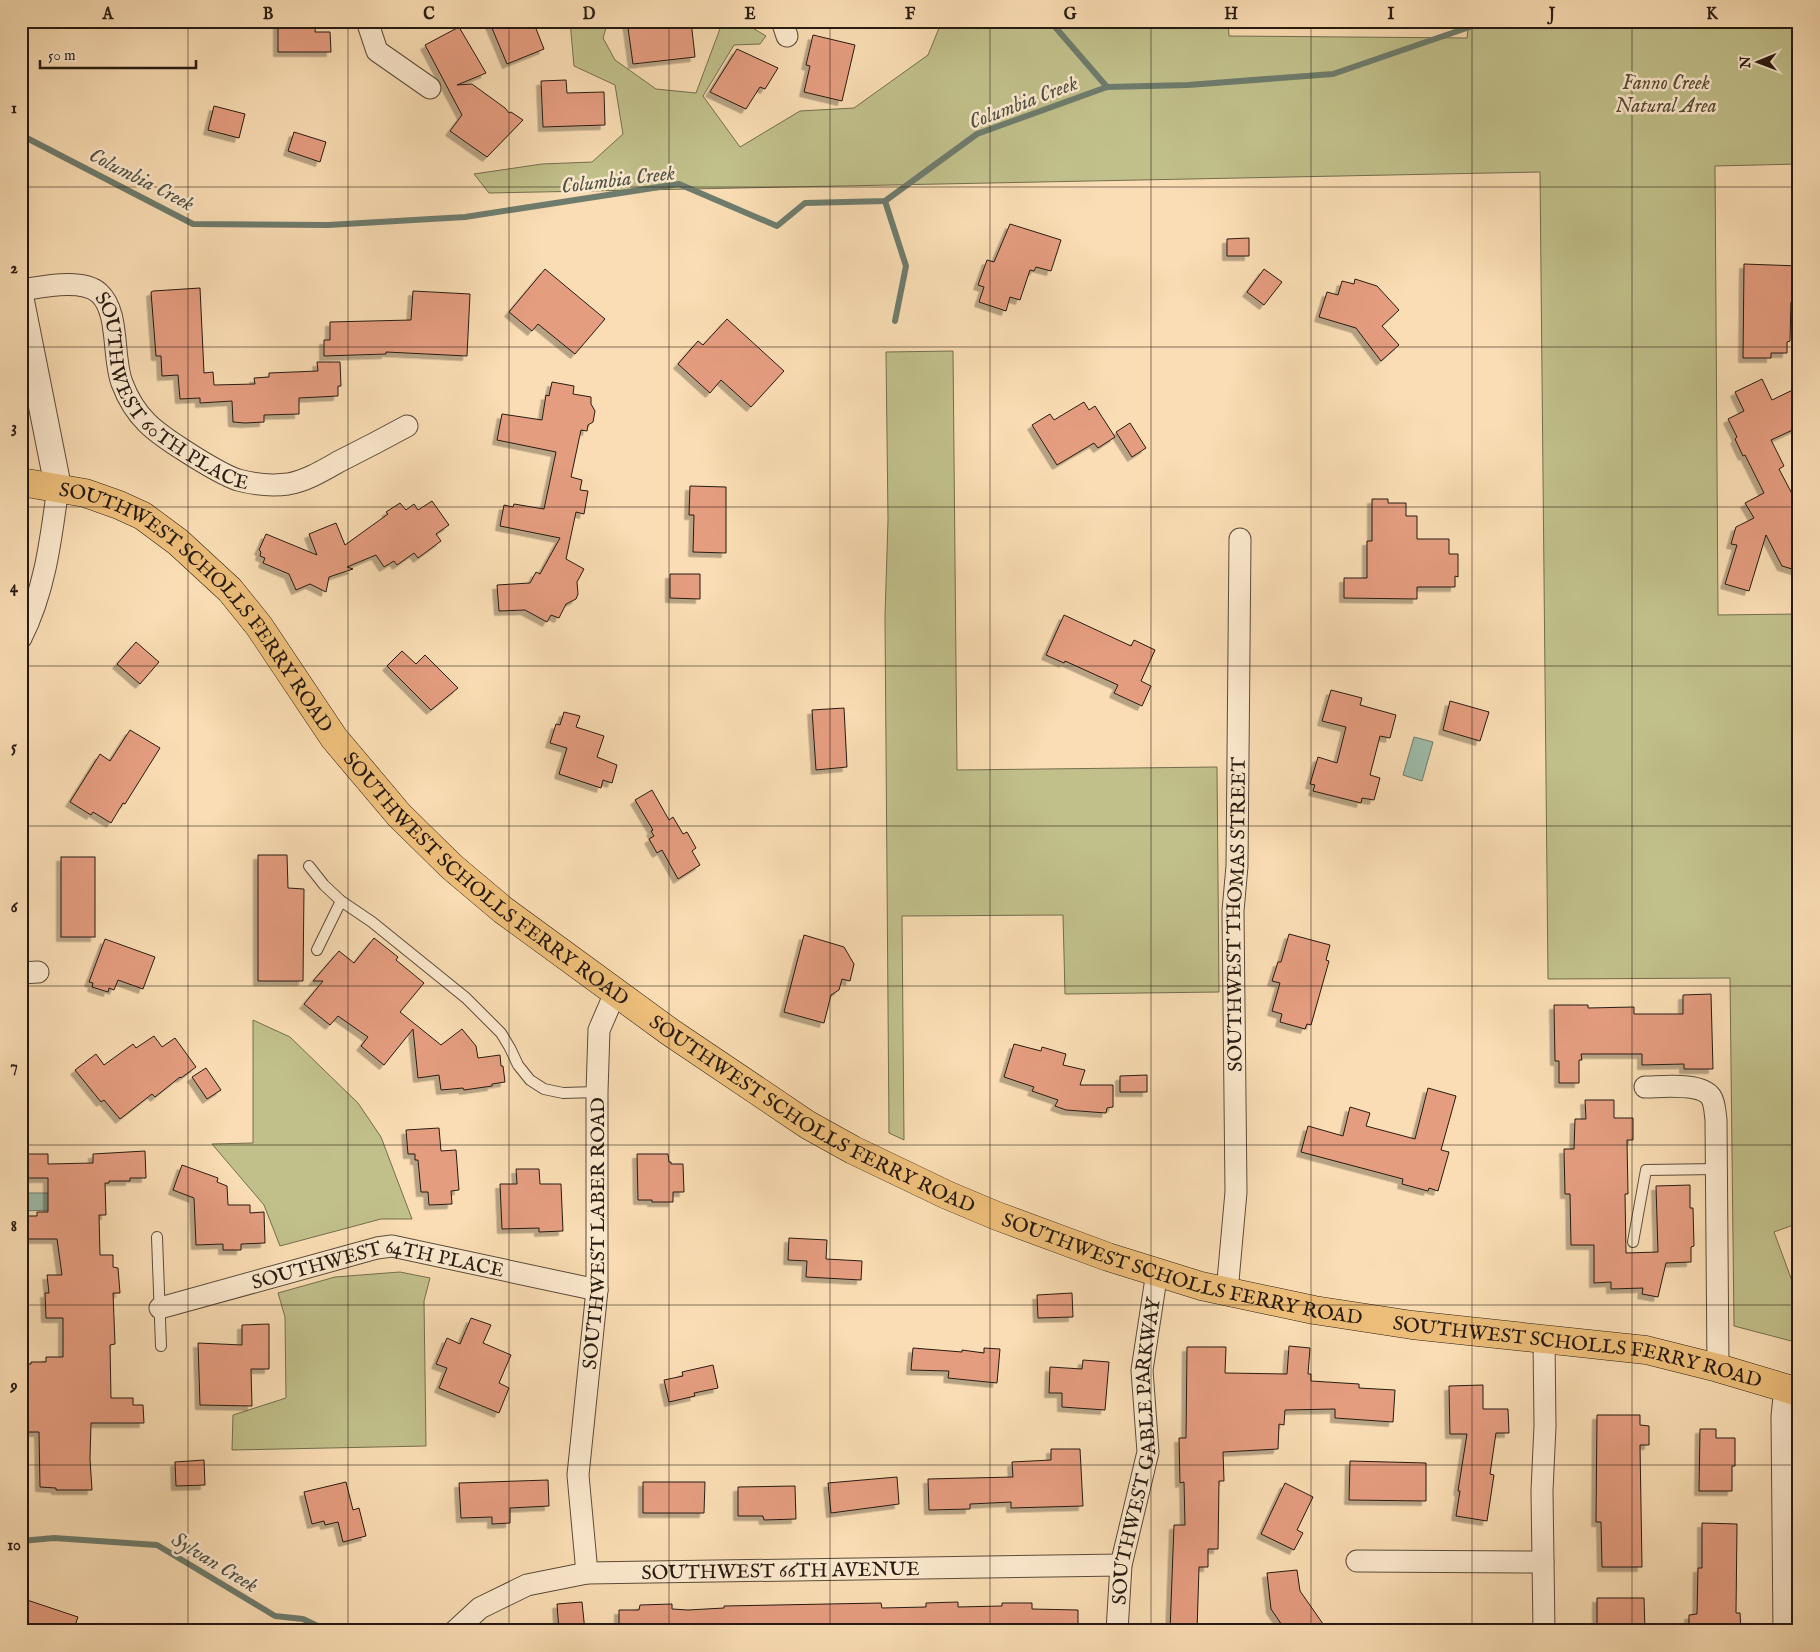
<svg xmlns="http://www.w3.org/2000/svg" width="1820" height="1652" font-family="'IM FELL English',serif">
	<defs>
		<filter id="shadow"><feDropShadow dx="-4.5" dy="4.5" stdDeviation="0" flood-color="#0004"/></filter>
	</defs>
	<rect width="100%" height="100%" fill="#faddb4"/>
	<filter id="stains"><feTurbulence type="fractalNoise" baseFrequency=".004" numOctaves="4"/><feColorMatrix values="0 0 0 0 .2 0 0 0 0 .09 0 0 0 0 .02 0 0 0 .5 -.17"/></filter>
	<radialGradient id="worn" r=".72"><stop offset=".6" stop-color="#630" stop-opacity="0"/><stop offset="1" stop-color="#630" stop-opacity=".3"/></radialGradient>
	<g fill="#c1c08b" stroke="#746e4e">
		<polygon points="570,21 608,21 603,38 615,60 656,89 696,93 721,26 721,21 741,21 766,36 760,44 734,45 703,96 740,147 800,111 854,108 928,55 942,21 1228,21 1229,36 1467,38 1469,21 1799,21 1799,164 1715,166 1718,615 1799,614 1799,1223 1774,1232 1799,1300 1799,1343 1734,1326 1730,978 1548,979 1540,172 489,193 474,174 542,164 592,162 623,134 615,85 574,66"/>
		<polygon points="953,351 957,770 1217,767 1219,992 1065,994 1063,915 902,916 904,1140 889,1133 885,616 888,520 886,352"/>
		<polygon points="253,1020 290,1037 358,1103 381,1137 412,1219 381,1219 280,1246 264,1205 212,1144 253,1143"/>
		<polygon points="400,1272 430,1278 424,1301 426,1446 232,1450 233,1415 286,1398 285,1317 278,1293 335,1277"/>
	</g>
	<g fill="#9ebcaa" stroke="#6e7c6d">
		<polygon points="1414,737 1433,742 1422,781 1403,775"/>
		<polygon points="21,1193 52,1193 52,1210 21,1211"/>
	</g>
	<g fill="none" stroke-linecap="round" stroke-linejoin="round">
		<g stroke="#6e7c6d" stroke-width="6">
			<polyline points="1050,21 1107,87"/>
			<polyline points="21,135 193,224 328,225 465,217 679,184 777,226 805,203 885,201 977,134 1107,87 1188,85 1333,74 1487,21"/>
			<polyline points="885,201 906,266 895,321"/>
			<polyline points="21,1541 54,1538 157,1545 275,1616 303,1619 328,1631"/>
		</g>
	</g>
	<g fill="#e59d80" stroke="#271b11" filter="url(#shadow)">
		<polygon points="278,21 316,21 315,32 330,32 331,52 278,52"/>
		<polygon points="489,21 533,21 544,49 507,64"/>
		<polygon points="627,21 691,21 695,57 633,64"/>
		<polygon points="459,27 486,73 457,85 472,84 505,108 509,113 511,112 523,120 487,157 450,131 462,115 425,45"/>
		<polygon points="813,35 855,45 842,101 804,92 810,66 806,65"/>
		<polygon points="737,49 778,68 765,89 760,87 746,109 710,92"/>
		<polygon points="566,80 567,93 604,92 605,125 543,127 541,81"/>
		<polygon points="214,106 245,114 239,138 208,130"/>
		<polygon points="294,132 326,142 320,162 288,151"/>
		<polygon points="1010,224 1061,240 1051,271 1036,267 1034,271 1030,270 1020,300 1010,297 1006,311 979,302 984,287 978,285 987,260 994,262"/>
		<polygon points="1249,238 1249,256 1227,256 1227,239"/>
		<polygon points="1744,264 1799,266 1799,302 1791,302 1790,341 1787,342 1787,353 1771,353 1771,358 1743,358"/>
		<polygon points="545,269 605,319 575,354 538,324 532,331 509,312"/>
		<polygon points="1264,269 1282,282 1264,305 1247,292"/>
		<polygon points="1355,279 1377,286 1399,310 1382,326 1399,345 1381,361 1356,328 1319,317 1327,292 1338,295 1342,281 1354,284"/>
		<polygon points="200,288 204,373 213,372 214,385 255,384 254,378 269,377 269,373 318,371 317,362 340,362 341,386 338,386 338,396 299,398 299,414 264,415 264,422 245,423 233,422 232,401 200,403 200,398 180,399 178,375 162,376 161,356 156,356 151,292 153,291"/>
		<polygon points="413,291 470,294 467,356 386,352 386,354 324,356 324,340 330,340 330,322 411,320"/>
		<polygon points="727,319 784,371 751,407 721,380 710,393 678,364 698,341 703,345"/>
		<polygon points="1762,379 1772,400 1799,387 1799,427 1771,440 1784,466 1779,469 1799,507 1799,571 1782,566 1766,535 1749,591 1725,584 1737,545 1731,544 1736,527 1754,518 1745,503 1764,493 1745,455 1743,456 1735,439 1737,437 1728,419 1744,411 1735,392"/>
		<polygon points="552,382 574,386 573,394 591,397 591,404 595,411 593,422 588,425 587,431 581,430 571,477 582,480 580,490 588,491 584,514 576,512 566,559 584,569 577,582 578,594 576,599 566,604 559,618 551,615 547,622 525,610 499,611 497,585 530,583 536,572 540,574 560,538 500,526 504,505 513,507 514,504 544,509 556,452 497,440 502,414 542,420 546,395 549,396"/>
		<polygon points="1084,402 1089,410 1095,406 1115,437 1098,448 1094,443 1057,465 1032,425 1050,414 1054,420"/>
		<polygon points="1130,423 1146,448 1132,457 1116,432"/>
		<polygon points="690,486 726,487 726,553 693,552 694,515 689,515"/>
		<polygon points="1372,499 1388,499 1388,503 1406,503 1406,516 1417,516 1417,539 1449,539 1449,554 1458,554 1458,577 1455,576 1455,587 1417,587 1417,599 1344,598 1344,578 1367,578 1367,541 1372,541"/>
		<polygon points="432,501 449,525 436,534 441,541 418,558 414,553 397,565 394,561 384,567 376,555 347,567 353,569 329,577 326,592 310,584 296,590 289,574 263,563 265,558 260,556 261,552 259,550 266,534 317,555 309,534 336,523 345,545 388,514 386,512 400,503 406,510 414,504 418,510"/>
		<polygon points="670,574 700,574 700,599 670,598"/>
		<polygon points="1064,615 1131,646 1134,640 1155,650 1141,681 1151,686 1142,706 1114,693 1118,685 1065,661 1064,663 1046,655"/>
		<polygon points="136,642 159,662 140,684 117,664"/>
		<polygon points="402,651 416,664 425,655 458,688 431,710 387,666"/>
		<polygon points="1331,690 1362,698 1360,705 1396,715 1390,738 1380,736 1370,775 1380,778 1374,800 1362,798 1361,803 1313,791 1315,785 1310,784 1318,757 1337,763 1346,727 1322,721"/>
		<polygon points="1450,701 1489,712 1480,741 1443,730"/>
		<polygon points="844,708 847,767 816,770 812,710"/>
		<polygon points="564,712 580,716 576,727 604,736 597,757 617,765 612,783 603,780 601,788 559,774 567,748 550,743 556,724 560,725"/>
		<polygon points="130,730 160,748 125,804 123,803 111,823 93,812 91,815 70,802 100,754 110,761"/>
		<polygon points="652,790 669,820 673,817 683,834 687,832 696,848 692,851 700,865 678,879 662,850 657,853 649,839 654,836 651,831 653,830 635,800"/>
		<polygon points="258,855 287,855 288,888 304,889 303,981 258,981"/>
		<rect x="61" y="857" width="34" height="80"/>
		<polygon points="1289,934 1330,945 1326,960 1329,961 1311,1025 1307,1024 1305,1029 1280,1022 1282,1014 1272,1011 1280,983 1272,981 1278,962 1281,962"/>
		<polygon points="804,935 844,947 854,964 850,981 842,979 839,990 831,995 824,1023 784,1012"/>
		<polygon points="374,938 398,957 396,960 424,983 400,1012 441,1045 462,1029 476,1046 478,1058 500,1055 501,1066 503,1066 505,1082 492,1084 492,1086 464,1090 463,1088 441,1090 439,1075 418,1078 413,1029 384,1065 361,1046 368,1037 338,1016 330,1025 304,1004 323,981 313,981 339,951 354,963"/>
		<polygon points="105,939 155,957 143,989 118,980 114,990 109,988 108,992 92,987 93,983 89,982"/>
		<polygon points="1711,994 1713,1069 1684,1069 1684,1064 1642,1065 1642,1054 1581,1054 1582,1060 1579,1060 1579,1083 1559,1083 1559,1061 1555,1061 1554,1005 1588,1005 1588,1008 1634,1007 1634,1014 1683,1014 1683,995"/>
		<polygon points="154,1036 162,1047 175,1038 196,1067 181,1078 180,1077 155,1097 152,1094 120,1119 104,1100 101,1102 75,1070 96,1054 104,1065 133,1044 136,1048"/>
		<polygon points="1014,1044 1041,1051 1042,1047 1066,1054 1063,1065 1085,1070 1080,1085 1113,1085 1113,1107 1107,1108 1106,1113 1066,1110 1055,1106 1058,1100 1032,1091 1034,1087 1004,1077"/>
		<polygon points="206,1068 221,1090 207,1099 192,1077"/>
		<polygon points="1147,1075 1147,1092 1120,1092 1120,1076"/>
		<polygon points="1428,1088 1456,1096 1441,1150 1449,1152 1438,1191 1429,1188 1428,1191 1402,1184 1403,1179 1301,1152 1308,1126 1343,1136 1350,1107 1370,1113 1366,1126 1415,1139"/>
		<polygon points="1585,1100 1614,1100 1614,1118 1633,1118 1633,1140 1627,1140 1628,1194 1625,1194 1626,1253 1658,1252 1656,1186 1690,1185 1690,1208 1693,1208 1694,1246 1691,1247 1691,1262 1666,1263 1658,1297 1642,1294 1643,1288 1611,1289 1611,1282 1594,1283 1594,1245 1571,1245 1570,1194 1565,1194 1564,1149 1574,1149 1575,1119 1586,1119"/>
		<polygon points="439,1128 441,1151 456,1150 459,1190 451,1191 452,1204 429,1205 428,1192 421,1192 418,1160 415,1160 415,1154 408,1154 406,1130"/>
		<polygon points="145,1151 146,1178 130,1178 130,1181 109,1181 109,1183 105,1183 106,1215 99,1215 100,1255 113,1255 113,1267 118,1268 120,1293 113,1293 115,1344 110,1345 111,1398 133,1398 133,1405 143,1405 144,1423 91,1423 90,1459 92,1490 56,1490 56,1488 40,1487 39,1432 21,1432 21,1364 31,1364 31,1362 46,1362 46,1357 63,1357 63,1318 46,1318 45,1293 49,1293 47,1275 62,1275 57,1239 21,1239 21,1216 37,1216 37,1212 48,1212 48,1178 21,1178 21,1154 48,1154 48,1164 93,1163 93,1154"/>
		<polygon points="637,1154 668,1154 669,1162 671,1162 671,1164 683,1164 684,1192 673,1192 673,1202 652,1202 652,1200 638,1200"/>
		<polygon points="182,1165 218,1178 217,1182 227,1186 228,1205 250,1205 250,1213 264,1212 265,1243 241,1244 241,1250 223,1250 223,1244 196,1245 194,1198 173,1190"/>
		<polygon points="516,1169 539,1169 540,1184 561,1184 563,1231 539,1232 539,1228 502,1229 500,1184 517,1184"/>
		<polygon points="789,1238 827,1240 826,1259 862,1261 861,1280 806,1277 807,1261 788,1260"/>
		<polygon points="1072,1293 1073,1317 1038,1318 1037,1295"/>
		<polygon points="471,1318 491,1325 483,1343 511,1355 499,1383 509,1388 499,1413 439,1388 447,1368 436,1364 447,1338 460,1344"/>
		<polygon points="269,1324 269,1369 251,1369 252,1406 200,1405 198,1343 242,1345 242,1325"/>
		<polygon points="1289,1346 1310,1348 1308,1374 1311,1374 1311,1381 1359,1384 1359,1388 1395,1390 1393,1422 1335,1418 1335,1409 1285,1410 1284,1425 1279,1424 1278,1449 1223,1452 1224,1481 1219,1481 1218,1549 1208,1549 1208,1567 1199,1567 1197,1631 1170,1631 1174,1525 1185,1525 1184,1482 1180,1483 1179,1438 1186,1438 1187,1347 1226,1347 1225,1373 1287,1374"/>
		<polygon points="913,1348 962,1352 962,1350 984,1353 984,1348 1000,1349 997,1383 948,1378 949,1371 911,1370"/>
		<polygon points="1083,1360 1109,1362 1105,1410 1062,1407 1062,1393 1049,1393 1050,1367 1082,1369"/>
		<polygon points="713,1365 718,1388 694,1393 695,1396 669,1402 664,1380 683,1376 682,1372"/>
		<polygon points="1483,1385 1483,1409 1508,1409 1509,1433 1496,1433 1490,1474 1494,1475 1487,1521 1456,1516 1460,1491 1458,1491 1467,1434 1450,1434 1449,1386"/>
		<polygon points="1597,1415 1640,1415 1640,1425 1649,1426 1649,1445 1640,1445 1642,1567 1602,1567 1601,1522 1596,1522"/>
		<polygon points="1700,1429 1716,1429 1716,1438 1735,1438 1735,1466 1732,1466 1732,1491 1699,1491"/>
		<polygon points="1051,1449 1080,1449 1083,1506 1011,1508 1011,1502 970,1504 970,1509 929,1510 928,1479 1013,1477 1012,1462 1051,1460"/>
		<polygon points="204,1460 205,1485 176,1486 175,1462"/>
		<polygon points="1350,1461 1426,1463 1426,1501 1349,1500"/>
		<polygon points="897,1477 899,1504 831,1513 828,1483"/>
		<polygon points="548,1480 549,1506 510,1508 510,1523 492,1524 492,1517 461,1518 459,1483"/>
		<polygon points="346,1482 353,1510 359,1508 366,1536 343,1542 338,1522 325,1525 324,1521 312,1524 304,1492"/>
		<polygon points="643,1482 705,1482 704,1513 643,1513"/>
		<polygon points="1285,1483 1313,1497 1297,1530 1303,1533 1294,1550 1261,1534"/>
		<polygon points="795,1486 796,1519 764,1520 763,1516 738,1516 738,1487"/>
		<polygon points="1702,1523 1737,1524 1736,1613 1740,1613 1741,1631 1689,1631 1689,1615 1697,1614 1698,1568 1702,1568"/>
		<polygon points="1297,1570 1300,1591 1328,1631 1286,1631 1271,1609 1267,1573"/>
		<polygon points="21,1598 78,1617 73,1631 21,1631"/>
		<polygon points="1597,1598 1644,1598 1645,1631 1597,1631"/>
		<polygon points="582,1602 585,1631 559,1631 557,1604"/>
		<polygon points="958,1602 958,1607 1002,1606 1002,1603 1032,1603 1032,1609 1078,1610 1078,1631 619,1631 619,1610 639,1610 640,1605 672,1604 672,1609 688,1610 724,1608 724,1606 881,1603 882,1608 926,1607 926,1603"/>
	</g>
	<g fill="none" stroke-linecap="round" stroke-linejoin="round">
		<g stroke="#5c4c3a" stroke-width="12">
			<g id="service">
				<polyline points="309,866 324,885 341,901 372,922 466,998 501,1033 510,1048 518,1065 530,1080 544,1089 563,1093 597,1092"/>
				<polyline points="317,950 341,901"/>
				<polyline points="157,1237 161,1346"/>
				<polyline points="1633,1242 1646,1170 1717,1169"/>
			</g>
		</g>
		<g stroke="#5c4c3a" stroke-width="23">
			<g id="minor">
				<polyline points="367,21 377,51 430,88"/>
				<polyline points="782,21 787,36"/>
				<path id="s1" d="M21,290C42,287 82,278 99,293C120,312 112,357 122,383C135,418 155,432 185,451C199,460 223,475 238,480C253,484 272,486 288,484C306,481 324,470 340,461C362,450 385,438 407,426"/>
				<path d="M21,638C45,591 51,539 58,487"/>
				<polyline points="21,973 38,972"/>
				<path d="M1645,1087C1661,1087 1701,1082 1711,1097C1715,1103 1715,1113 1716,1120L1718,1368"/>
				<path id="s2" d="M1227,1292L1236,1192L1233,911L1237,866L1240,539"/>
				<path id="s3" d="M160,1308L377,1248L392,1246L597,1290"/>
				<polyline points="1544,1340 1545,1426 1542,1491 1544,1631"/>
				<polyline points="1357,1561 1543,1562"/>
				<path id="s4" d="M587,1573L578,1475L597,1290V1092L599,1030L615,993"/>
				<path id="s5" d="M455,1631L480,1608L527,1585L587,1573L1121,1565"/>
				<path id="s6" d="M1117,1631L1121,1565L1148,1452L1142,1370L1157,1272"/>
				<polyline points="1784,1631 1782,1416 1785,1388"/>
			</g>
		</g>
		<g stroke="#5c4c3a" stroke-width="28">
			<polyline id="tertiary" points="21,301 58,487"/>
		</g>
		<g stroke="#271b11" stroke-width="29">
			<g id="primary">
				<path id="s7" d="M21,482L85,493L119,505L143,516L178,542L230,590L259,626L334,738L399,815L452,867L503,910L670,1032L808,1125L853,1150L947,1195L997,1216L1108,1257L1201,1286L1314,1310L1412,1325L1646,1350L1718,1368L1799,1392"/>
			</g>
		</g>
		<use href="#service" stroke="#fce9ce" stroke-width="10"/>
		<use href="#minor" stroke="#fce9ce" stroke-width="21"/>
		<use href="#tertiary" stroke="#fce9ce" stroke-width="26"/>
		<use href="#primary" stroke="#edbe7a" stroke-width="28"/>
	</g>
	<path fill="none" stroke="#271b11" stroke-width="1" stroke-opacity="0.55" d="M188,21V1631M348,21V1631M509,21V1631M669,21V1631M830,21V1631M990,21V1631M1151,21V1631M1311,21V1631M1472,21V1631M1632,21V1631M21,187H1799M21,347H1799M21,507H1799M21,666H1799M21,826H1799M21,986H1799M21,1145H1799M21,1305H1799M21,1465H1799"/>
	<g text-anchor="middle" stroke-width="5" stroke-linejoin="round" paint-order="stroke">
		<g font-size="20" font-style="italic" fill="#554d36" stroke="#fce9ce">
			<text x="1666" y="89">Fanno Creek<tspan x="1666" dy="23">Natural Area</tspan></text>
		</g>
		<g font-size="20" fill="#271b11" stroke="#fce9ce">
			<text dy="7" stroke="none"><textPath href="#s1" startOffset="211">SOUTHWEST 60TH PLACE</textPath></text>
			<text dy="7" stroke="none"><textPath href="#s7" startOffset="226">SOUTHWEST SCHOLLS FERRY ROAD</textPath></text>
			<text dy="7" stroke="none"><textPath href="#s7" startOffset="631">SOUTHWEST SCHOLLS FERRY ROAD</textPath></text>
			<text dy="7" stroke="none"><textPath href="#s2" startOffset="378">SOUTHWEST THOMAS STREET</textPath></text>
			<text dy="7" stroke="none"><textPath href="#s7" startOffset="1036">SOUTHWEST SCHOLLS FERRY ROAD</textPath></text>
			<text dy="7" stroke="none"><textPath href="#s4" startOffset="341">SOUTHWEST LABER ROAD</textPath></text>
			<text dy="7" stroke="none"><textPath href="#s7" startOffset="1441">SOUTHWEST SCHOLLS FERRY ROAD</textPath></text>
			<text dy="7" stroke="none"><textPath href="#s3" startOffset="225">SOUTHWEST 64TH PLACE</textPath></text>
			<text dy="7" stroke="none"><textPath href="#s7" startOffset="1846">SOUTHWEST SCHOLLS FERRY ROAD</textPath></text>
			<text dy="7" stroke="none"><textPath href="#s6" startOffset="182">SOUTHWEST GABLE PARKWAY</textPath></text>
			<text dy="7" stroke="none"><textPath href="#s5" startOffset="341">SOUTHWEST 66TH AVENUE</textPath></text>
		</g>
		<g font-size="21" font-style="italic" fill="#515347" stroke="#fce9ce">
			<text transform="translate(1023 102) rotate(-21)" y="7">Columbia Creek</text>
			<text transform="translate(142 179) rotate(27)" y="7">Columbia Creek</text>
			<text transform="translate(618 179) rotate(-7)" y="7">Columbia Creek</text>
			<text transform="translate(215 1562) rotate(31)" y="7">Sylvan Creek</text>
		</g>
	</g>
	<rect width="1820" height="1652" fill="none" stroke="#faddb4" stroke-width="55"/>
	<g transform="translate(1758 62) rotate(269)" stroke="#fce9ce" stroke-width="4" paint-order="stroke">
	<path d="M0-4L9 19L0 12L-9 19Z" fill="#271b11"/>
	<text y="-8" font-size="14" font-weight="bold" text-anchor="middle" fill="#271b11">N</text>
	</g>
	<path d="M40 60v8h156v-8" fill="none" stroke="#271b11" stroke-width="2.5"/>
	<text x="48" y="60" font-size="15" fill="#271b11" stroke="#fce9ce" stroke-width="4" paint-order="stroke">50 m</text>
	<rect x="28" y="28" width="1764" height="1596" fill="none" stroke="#271b11" stroke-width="2"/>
	<g font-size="16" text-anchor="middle" font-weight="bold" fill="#271b11">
		<text x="108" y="19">A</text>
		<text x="268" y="19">B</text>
		<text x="429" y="19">C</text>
		<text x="589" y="19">D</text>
		<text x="750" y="19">E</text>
		<text x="910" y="19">F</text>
		<text x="1070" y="19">G</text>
		<text x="1231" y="19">H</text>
		<text x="1391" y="19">I</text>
		<text x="1552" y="19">J</text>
		<text x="1712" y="19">K</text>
		<text x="14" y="113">1</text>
		<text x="14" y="273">2</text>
		<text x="14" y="432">3</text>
		<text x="14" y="592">4</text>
		<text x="14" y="752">5</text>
		<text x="14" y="912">6</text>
		<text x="14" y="1071">7</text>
		<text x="14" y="1231">8</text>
		<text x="14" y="1391">9</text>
		<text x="14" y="1550">10</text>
	</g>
	<rect width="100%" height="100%" filter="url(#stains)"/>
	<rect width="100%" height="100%" fill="url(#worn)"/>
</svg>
